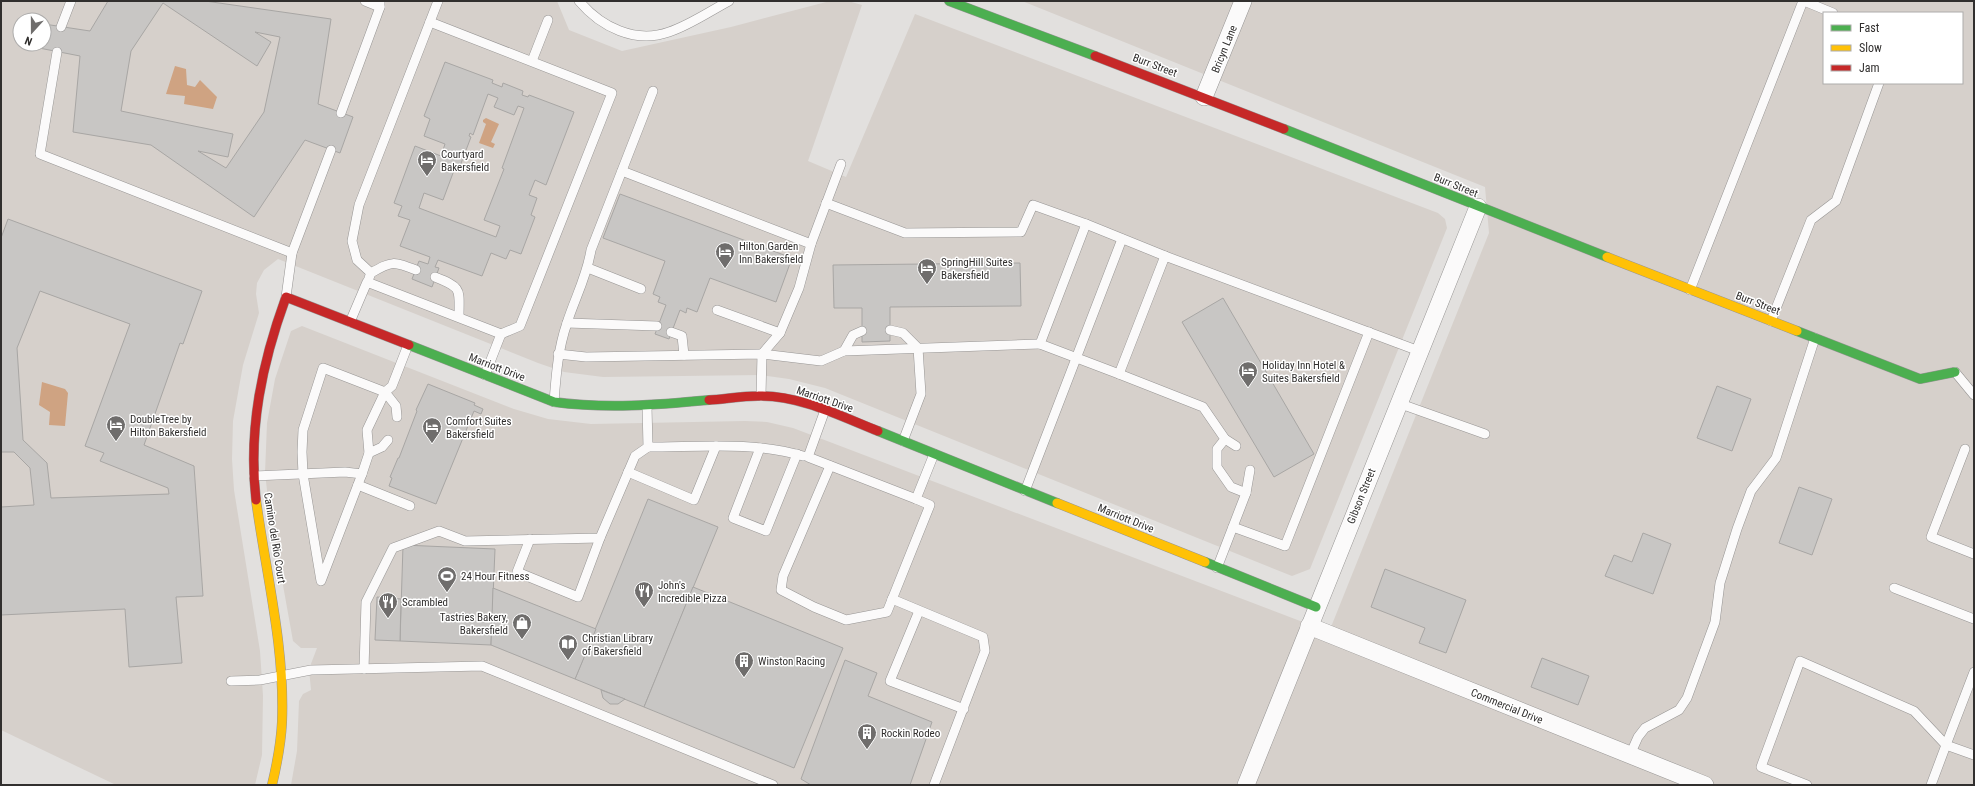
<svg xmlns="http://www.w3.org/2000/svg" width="1975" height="786" font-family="'Roboto Condensed',sans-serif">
	<rect width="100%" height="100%" fill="#e2e0de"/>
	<g fill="#d6d0cb" fill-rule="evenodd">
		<path d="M1,1H557L569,30L622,51L731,27L830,1H848L862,5L808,161L846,177L915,14L1438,213L1445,219L1447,228L1310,569L1292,576L825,388L789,379L761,375L603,377L564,372L538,363L278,259L264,270L257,283L256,294L259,313L243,365L233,421L232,459L234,490L260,651L263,696L262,755L255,785H116L1,730ZM20,20H44V44H20Z"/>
		<path d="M1022,1H1974V785H291L297,751L299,701L303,694L311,690L309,669L317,648H301L293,641L269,507L265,473L267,423L275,379L291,331L302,326L514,409L548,419L591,424L745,421L767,422L793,428L1329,632L1489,233L1485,187ZM1824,13H1962V83H1824Z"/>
	</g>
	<g fill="#cfa382">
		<polygon points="175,66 186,69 187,85 195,87 200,80 217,97 213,109 184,104 185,96 166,94"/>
		<polygon points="486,118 499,124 491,142 495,144 493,148 479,143 486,124 483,122 483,120"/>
		<polygon points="42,382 65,389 68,393 65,426 49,425 50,412 39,405"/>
	</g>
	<g fill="#c8c6c4" stroke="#a8a6a4" fill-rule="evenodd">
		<path d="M108,1H205L331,19L318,104L353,117L340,153L305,140L254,217L151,145L73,132L80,56L39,48V44H44V24L90,31ZM163,3L257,66L271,42L255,32L280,37L264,112L226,168L198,151L228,157L233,134L121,111L131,51Z"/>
		<path d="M445,62L493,80L492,83L502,87L503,83L523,91L522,95L528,97L529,95L574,112L546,185L535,180L529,195L537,198L531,215L535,217L521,254L510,250L506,259L491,253L482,276L438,260L435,267L439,268L432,287L412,279L419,261L428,264L430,257L400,246L410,220L398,216L402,206L394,203L415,146L441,156L445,144L424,136L430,119L424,116ZM488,94L498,98L494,107L514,115L518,106L524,108L502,168L504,169L484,220L500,226L496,237L419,208L424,193L443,200L456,165L460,166L471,137L469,136L470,133L473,135Z"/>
		<polygon points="620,194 792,258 776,302 710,278 697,312 687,308 686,313 680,310 669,339 655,334 666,305 658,302 660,297 653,294 665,261 603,238"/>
		<path d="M8,219L202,291L183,344L180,343L144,445L194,466L203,596L176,597L182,663L129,667L125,609L1,615V507L34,505L30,468L14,452H1V238ZM40,291L130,324L85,446L104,453L100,461L168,488L169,494L51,498L47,463L23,440L17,348Z"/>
		<polygon points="1020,263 1021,306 890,307 890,341 862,342 862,308 834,308 833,265"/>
		<polygon points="1223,298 1314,454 1274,477 1182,322"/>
		<polygon points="428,384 475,403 474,405 483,409 481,414 474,411 436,504 389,486 392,478 390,477 398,458 399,458 417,411 416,410"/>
		<polygon points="1717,386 1751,399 1732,451 1697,438"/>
		<polygon points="1799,487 1832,499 1812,555 1779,543"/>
		<polygon points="648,499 718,527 644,707 575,679"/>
		<polygon points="1643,533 1671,544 1653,594 1605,576 1614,555 1632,562"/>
		<polygon points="403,545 495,549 491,645 400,641"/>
		<polygon points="1385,569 1466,600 1446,653 1419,643 1425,628 1371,607"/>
		<polygon points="693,587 843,648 794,768 644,707"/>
		<polygon points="493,588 596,629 575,679 491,645"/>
		<polygon points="377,597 401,599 400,641 375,640"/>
		<polygon points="1542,658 1589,676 1578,705 1531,687"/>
		<polygon points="845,660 877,673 868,696 932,722 910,785 811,785 801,779"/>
		<polygon points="601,690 625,699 618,704 610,704 603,698"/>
	</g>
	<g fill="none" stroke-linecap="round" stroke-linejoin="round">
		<g stroke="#979594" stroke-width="10">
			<g id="lane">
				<polyline points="365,1 380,7"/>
				<path d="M579,1C601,27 635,44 669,32C690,25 710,11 729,1"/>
				<polyline points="1804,1 1833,13"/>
				<polyline points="430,22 612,93 520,326 501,334"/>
				<polyline points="61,27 71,1"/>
				<polyline points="57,52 40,154 292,253"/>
				<polyline points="532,61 548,20"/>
				<polyline points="341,113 380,7 380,1"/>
				<polyline points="622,171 811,244"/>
				<polyline points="826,203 905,233 1021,232 1033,205 1086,224 1040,344 1119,374"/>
				<polyline points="1086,224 1165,256"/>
				<polyline points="588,268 641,289"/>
				<polyline points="371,273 357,260 352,241 359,205 438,1"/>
				<path d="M435,277C463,288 459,289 459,317"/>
				<path d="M369,278L371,273C392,261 393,261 416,270"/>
				<polyline points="1690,290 1803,1"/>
				<polyline points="286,297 292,253 331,150"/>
				<polyline points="717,310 780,333"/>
				<polyline points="1771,321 1811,220 1836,201 1879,83"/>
				<polyline points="350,322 367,282 501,334 485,375"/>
				<polyline points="567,323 657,326"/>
				<polyline points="890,330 903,333 918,348 921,394 903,441"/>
				<polyline points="671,332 682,336 684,355"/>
				<polyline points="844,351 853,335 862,331"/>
				<polyline points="558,354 586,357 762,354 761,396"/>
				<polyline points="762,354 821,361 844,351 1040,344"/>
				<polyline points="762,354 780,333 799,288 811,244 841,164"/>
				<polyline points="1955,372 1974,395"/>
				<path d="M554,402C556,375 558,349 567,323C575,298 587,276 591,250L653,91"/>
				<polyline points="1398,403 1485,434"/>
				<polyline points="825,410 808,457 916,499"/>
				<polyline points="1225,439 1236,446"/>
				<path d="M648,447C699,447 753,441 803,456"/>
				<polyline points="760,448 733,518 766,531 797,454"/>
				<polyline points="1965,449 1931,537 1974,554"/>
				<polyline points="369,453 382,447 388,440"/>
				<polyline points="830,466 783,576 781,590 814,607 846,620 887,612 930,505 916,499 934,454"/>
				<polyline points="628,472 694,500 716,446"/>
				<polyline points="362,474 321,581 303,474 302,452 303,430 323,368 385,392 396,406 397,417"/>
				<polyline points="254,476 345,472 362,474 369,453 367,430 385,392 392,386 408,345"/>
				<polyline points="358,485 410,506"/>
				<polyline points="1025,491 1122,239"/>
				<polyline points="1246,493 1250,470"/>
				<polyline points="1233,527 1285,546 1369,332"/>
				<polyline points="530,539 517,572 578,597 600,538"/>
				<polyline points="1217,568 1246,493 1231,487 1217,467 1217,449 1225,439 1203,407 1119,374 1165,256 1419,351"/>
				<polyline points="1894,588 1974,619"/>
				<polyline points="892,599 983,637 985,651 934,785"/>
				<polyline points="919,611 890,681 964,709"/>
				<polyline points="364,669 366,602 393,548 439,531 465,541 600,538 635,456 648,447 647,406"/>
				<polyline points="231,681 260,680 311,670 482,666 773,785"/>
				<polyline points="1630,755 1638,737 1645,728 1679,710 1687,698 1715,622 1720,583 1737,529 1751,491 1776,458 1815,338"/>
				<polyline points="1807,785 1761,767 1800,661 1914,711 1946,745 1974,672"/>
				<polyline points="1931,785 1946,745 1974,755"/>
			</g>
		</g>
		<g stroke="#979594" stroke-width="18">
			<g id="street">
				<polyline points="1204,97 1243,1"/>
				<polyline points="1309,626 1705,785"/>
				<polyline points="1246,785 1478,207"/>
			</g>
		</g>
		<g stroke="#979594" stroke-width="10">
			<g id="fast">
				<polyline points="949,1 1095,56"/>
				<polyline points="1284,129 1607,257"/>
				<polyline points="1797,331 1920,379 1955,372"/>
				<path d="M409,345L554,402C606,409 657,405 709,400"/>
				<polyline points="878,431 1057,503"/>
				<polyline points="1205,562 1316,607"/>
			</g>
		</g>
		<g stroke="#979594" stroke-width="10">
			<g id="slow">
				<polyline points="1607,257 1797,331"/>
				<path d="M256,500C266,574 285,646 282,722C281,743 277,764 272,785"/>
				<polyline points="1057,503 1205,562"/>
			</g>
		</g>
		<g stroke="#979594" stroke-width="10">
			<g id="jam">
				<polyline points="1095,56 1284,129"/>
				<path d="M709,400C725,399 742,396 758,396C800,395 840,416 878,431"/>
				<path d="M256,500C248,429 262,363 286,297L409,345"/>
			</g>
		</g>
		<use href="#lane" stroke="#fbfafa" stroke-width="9"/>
		<use href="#street" stroke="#fbfafa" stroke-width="17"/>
		<use href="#fast" stroke="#4caf50" stroke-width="9"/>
		<use href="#slow" stroke="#ffc107" stroke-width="9"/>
		<use href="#jam" stroke="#c62828" stroke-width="9"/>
	</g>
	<defs>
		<g id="hotel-pin" transform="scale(1)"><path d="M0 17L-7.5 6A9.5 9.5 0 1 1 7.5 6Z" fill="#6f6d6c" stroke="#fff"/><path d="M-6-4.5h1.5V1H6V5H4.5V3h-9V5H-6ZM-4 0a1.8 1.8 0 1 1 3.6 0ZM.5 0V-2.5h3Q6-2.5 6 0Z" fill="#fff"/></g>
		<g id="stadium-pin" transform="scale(1)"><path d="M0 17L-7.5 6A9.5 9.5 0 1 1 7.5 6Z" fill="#6f6d6c" stroke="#fff"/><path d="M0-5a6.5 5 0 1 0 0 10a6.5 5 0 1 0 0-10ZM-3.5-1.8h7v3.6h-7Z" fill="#fff"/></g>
		<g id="restaurant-pin" transform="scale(1)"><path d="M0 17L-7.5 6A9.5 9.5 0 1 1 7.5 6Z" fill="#6f6d6c" stroke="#fff"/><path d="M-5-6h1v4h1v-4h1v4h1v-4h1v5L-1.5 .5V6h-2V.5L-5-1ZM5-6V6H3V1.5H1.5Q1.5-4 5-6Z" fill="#fff"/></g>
		<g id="shop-pin" transform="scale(1)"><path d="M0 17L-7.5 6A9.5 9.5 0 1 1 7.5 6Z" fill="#6f6d6c" stroke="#fff"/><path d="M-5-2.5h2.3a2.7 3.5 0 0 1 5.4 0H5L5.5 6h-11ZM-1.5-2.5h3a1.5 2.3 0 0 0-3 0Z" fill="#fff"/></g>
		<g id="library-pin" transform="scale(1)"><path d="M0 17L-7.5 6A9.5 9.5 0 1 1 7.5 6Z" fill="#6f6d6c" stroke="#fff"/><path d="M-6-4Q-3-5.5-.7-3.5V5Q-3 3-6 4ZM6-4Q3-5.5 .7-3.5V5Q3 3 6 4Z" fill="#fff"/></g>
		<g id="building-pin" transform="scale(1)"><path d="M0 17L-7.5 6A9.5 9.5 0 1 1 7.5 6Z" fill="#6f6d6c" stroke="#fff"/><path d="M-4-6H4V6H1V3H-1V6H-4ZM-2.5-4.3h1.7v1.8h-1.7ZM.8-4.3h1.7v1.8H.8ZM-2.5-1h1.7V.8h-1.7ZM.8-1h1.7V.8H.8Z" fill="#fff"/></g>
	</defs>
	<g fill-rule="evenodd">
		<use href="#hotel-pin" x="427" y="160"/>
		<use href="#hotel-pin" x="725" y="252"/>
		<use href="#hotel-pin" x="927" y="268"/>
		<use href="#hotel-pin" x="1248" y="371"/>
		<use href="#hotel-pin" x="116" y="425"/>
		<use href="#hotel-pin" x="432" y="427"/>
		<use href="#stadium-pin" x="447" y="576"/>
		<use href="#restaurant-pin" x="644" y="591"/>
		<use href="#restaurant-pin" x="388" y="602"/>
		<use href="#shop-pin" x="522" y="623"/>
		<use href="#library-pin" x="568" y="644"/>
		<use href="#building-pin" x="744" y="661"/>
		<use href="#building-pin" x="867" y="733"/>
	</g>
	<g text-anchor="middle" stroke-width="3" stroke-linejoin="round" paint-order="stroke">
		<g font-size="11" fill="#312f2e" stroke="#fff">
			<text transform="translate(1224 49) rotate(-68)" y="4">Bricyn Lane</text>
			<text transform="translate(1155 65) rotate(21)" y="4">Burr Street</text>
			<text transform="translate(1456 185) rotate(22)" y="4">Burr Street</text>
			<text transform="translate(1758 303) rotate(21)" y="4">Burr Street</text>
			<text transform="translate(497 367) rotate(21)" y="4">Marriott Drive</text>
			<text transform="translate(825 399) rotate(19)" y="4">Marriott Drive</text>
			<text transform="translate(1361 496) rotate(-68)" y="4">Gibson Street</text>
			<text transform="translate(1126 518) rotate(22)" y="4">Marriott Drive</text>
			<text transform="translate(275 538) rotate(81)" y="4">Camino del Rio Court</text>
			<text transform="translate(1507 706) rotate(22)" y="4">Commercial Drive</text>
		</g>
		<g font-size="11" fill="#312f2e" stroke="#fff" text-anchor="start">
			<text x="441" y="158">Courtyard<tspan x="441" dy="13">Bakersfield</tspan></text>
			<text x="739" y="250">Hilton Garden<tspan x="739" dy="13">Inn Bakersfield</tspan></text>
			<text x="941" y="266">SpringHill Suites<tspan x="941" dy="13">Bakersfield</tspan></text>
			<text x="1262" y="369">Holiday Inn Hotel &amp;<tspan x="1262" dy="13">Suites Bakersfield</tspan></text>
			<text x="130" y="423">DoubleTree by<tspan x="130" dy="13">Hilton Bakersfield</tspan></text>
			<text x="446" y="425">Comfort Suites<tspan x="446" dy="13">Bakersfield</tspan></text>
			<text x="461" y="580">24 Hour Fitness</text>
			<text x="658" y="589">John's<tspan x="658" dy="13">Incredible Pizza</tspan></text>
			<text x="402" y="606">Scrambled</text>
			<text x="508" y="621" text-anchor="end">Tastries Bakery,<tspan x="508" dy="13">Bakersfield</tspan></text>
			<text x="582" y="642">Christian Library<tspan x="582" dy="13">of Bakersfield</tspan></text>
			<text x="758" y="665">Winston Racing</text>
			<text x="881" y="737">Rockin Rodeo</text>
		</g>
	</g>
	<rect width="1975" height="786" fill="none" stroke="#312f2e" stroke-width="4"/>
	<rect x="1823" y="12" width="140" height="72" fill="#ffffff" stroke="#adacab"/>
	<rect x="1831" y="25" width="20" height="6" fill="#4caf50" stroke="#adacab"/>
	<text x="1859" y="32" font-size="12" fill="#312f2e">Fast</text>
	<rect x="1831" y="45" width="20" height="6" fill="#ffc107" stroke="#adacab"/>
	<text x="1859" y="52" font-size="12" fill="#312f2e">Slow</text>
	<rect x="1831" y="65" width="20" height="6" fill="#c62828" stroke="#adacab"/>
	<text x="1859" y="72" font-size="12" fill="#312f2e">Jam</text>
	<g transform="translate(32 32) rotate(201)"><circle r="19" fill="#ffffff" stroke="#adacab"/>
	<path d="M0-3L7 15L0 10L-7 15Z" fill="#6f6d6c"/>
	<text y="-6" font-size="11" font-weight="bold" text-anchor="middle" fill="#312f2e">N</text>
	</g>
</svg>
